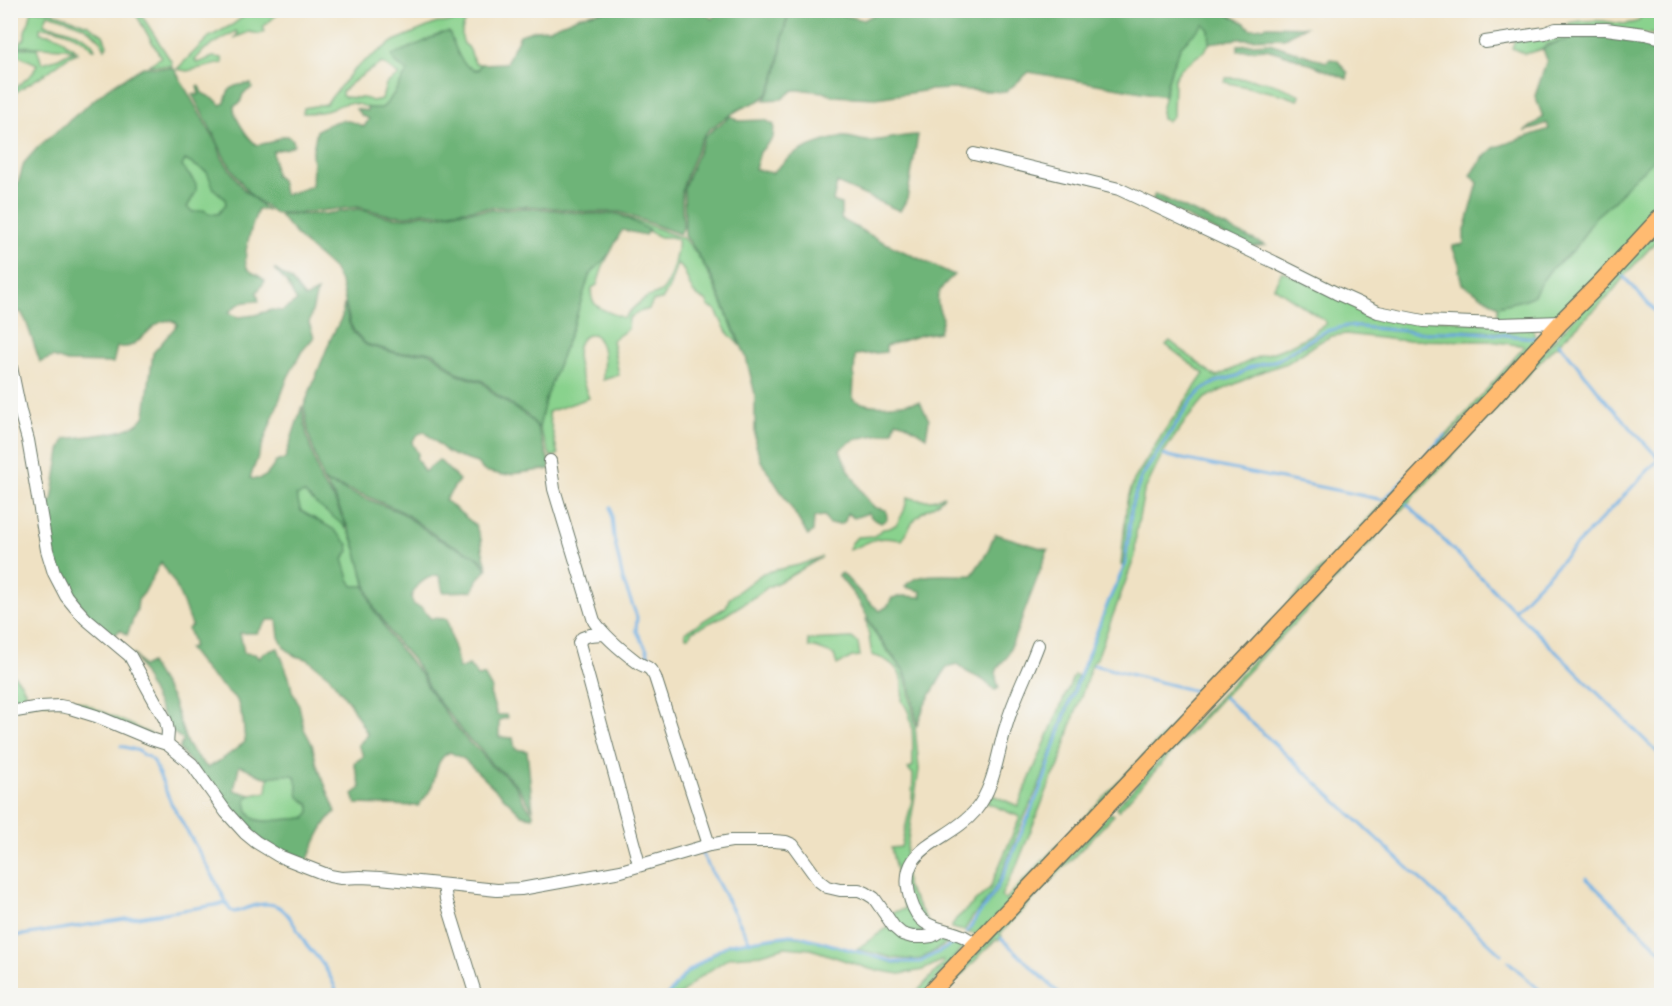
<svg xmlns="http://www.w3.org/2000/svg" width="1672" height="1006" font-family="Kalam,sans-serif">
	<rect width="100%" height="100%" fill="#f6f6f2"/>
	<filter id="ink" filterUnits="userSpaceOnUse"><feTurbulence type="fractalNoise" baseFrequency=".0167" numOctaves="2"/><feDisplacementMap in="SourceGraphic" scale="12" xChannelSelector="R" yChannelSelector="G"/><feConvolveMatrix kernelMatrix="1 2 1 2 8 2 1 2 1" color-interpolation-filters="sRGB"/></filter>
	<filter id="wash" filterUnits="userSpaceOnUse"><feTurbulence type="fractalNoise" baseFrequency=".008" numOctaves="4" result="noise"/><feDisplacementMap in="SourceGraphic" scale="24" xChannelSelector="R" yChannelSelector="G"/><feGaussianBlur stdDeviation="1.35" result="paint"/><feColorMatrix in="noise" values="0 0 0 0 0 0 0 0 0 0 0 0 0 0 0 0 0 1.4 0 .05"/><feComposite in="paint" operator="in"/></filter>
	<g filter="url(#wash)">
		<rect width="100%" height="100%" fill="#efe1c3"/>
		<g fill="#89d28d" stroke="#548860" stroke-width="1.5" fill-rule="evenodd">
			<path d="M33,10L49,11L88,25L103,35L107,45L105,49C96,26 69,21 48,14L44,24C59,27 89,33 95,49H92C84,37 54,25 40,28V33C50,34 58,35 65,41V43L78,51L64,48L17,46L25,38C24,30 26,29 29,22C31,17 29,15 33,10Z"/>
			<polygon points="134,11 139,11 171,61 172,66 149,65 161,57"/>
			<polygon points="251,11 281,11 263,27 265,31 260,34 249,32 234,38 238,34 236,31 205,49 195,60 197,63 213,57 222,58 223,63 187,71 177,69 209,37 232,25"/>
			<path d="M464,11H472C466,21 458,30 464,44C472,48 471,56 475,63L481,64L478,69C463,70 456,52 453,40L421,43L411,48L395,63L409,71L389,101L382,108C369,111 361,103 349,103C341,103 338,107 332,109C323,113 312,113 303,113L304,108L326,104L352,72L362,63L394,41L437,23L452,22ZM382,63L399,75L386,84L382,99L372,101C363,95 352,100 342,96V92C353,80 368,71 382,63Z"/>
			<path d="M1643,11H1661V35L1567,27L1569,23C1581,21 1593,20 1604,21C1617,23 1627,26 1639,21Z"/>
			<polygon points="1204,23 1209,30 1210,43 1203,52 1180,69 1174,79 1173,116 1167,121 1162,119 1161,111 1172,66 1181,46"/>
			<polygon points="1577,33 1618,34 1662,43 1661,52 1653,43 1642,40 1609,36 1584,37 1565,41 1547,44 1543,49 1525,54 1512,48 1515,39"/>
			<polygon points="11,48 37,48 41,61 43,63 59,58 71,51 77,53 68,57 48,72 11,95 11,92 33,73 37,64 11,52"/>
			<path d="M1226,78C1256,78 1273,82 1300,95L1298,100L1284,95L1224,82Z"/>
			<polygon points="1661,123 1661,208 1610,264 1558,315 1546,318 1497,320 1498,306 1526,299 1534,295 1542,281 1551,269 1575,249 1595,217 1615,200 1630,181 1647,167 1657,154"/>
			<path d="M185,160L207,172L220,195L225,199L226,204L218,214C209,214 202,210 193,212L187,207L191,201L192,178L186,172L182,166Z"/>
			<path d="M619,214L682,238C705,254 728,319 740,346L727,332L715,309L709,307L706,301C683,291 693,276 677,263L669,288L662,300L653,301L649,309L639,312L629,318L628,329L612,340L619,375L603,380C603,363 607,348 594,334C563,336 583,382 589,398L548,412L558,455L551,457L539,428L545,400L576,317L589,276L610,253L603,266L597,285L592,288C587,309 610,312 624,318C630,311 638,303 646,298C651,295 659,295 663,290C670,283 679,249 677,239L671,237H659Z"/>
			<polygon points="1661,226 1661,236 1625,275 1622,277 1623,278 1608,297 1561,341 1558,342 1559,346 1554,347 1312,605 1221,699 1118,811 1116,807"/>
			<path d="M1282,271L1376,315L1532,326L1535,337L1486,331L1456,330L1431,332L1347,325L1316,335L1277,359L1248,367L1236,375L1215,381L1201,389L1190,400L1140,477L1131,504L1123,566L1121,565L1127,501L1134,480L1163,433L1204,374L1166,345L1170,341L1216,377L1262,355C1278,352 1294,344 1308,336C1314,333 1318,328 1325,325V321L1274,287Z"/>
			<path d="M1348,327L1430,334L1456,332L1486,334L1535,339L1536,343L1208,694L986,927L978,934L968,933L978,915L991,900L1003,878L1044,780L1065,718L1109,601L1126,565L1133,504L1142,478L1192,401L1202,391L1216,383L1237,377L1249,369L1278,361L1327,332ZM1346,334L1397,340L1490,341L1525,346L1446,436L1203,694L1005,900L1001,896L1017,865L1052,778L1059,766L1070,728L1092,664L1097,658L1135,556L1136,533L1144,492L1163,453L1187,419L1205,398L1263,371L1287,363L1321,341L1332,336Z"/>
			<path d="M304,493C317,505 333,514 345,527C355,536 362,572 365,586H353L349,579L343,559L348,551L333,529L301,511L296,496Z"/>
			<path d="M944,496C934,509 927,506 918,516C911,522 907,533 902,540C894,539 885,537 877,539C867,541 860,547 849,550L851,544L857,537L874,536L883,529L890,528L897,524L904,511L908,497C921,501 931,502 944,496Z"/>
			<polygon points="822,557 787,578 768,587 759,594 722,617 692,631 689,637 686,637 685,632 726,607 729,599 735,594 763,573 799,565"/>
			<path d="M866,618L877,637L904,673L909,692L915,725L919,770L905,858L906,886L933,930L905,933L890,913L905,909L891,848L901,847L912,800L913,774L908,769L913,766C912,745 916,718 902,701C905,675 898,662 872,655Z"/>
			<path d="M852,638L858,643L860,656L852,657L837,665L834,655C825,652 819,648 809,647L808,640Z"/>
			<path d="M11,672L21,683L28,697C45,692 64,697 81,702L159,738L166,736L164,739L153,737L73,705L40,702L11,708Z"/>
			<polygon points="1074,675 1078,676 1063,716 1042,779 1024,818 999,880 988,899 972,918 964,931 951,928 956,919 990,888 1020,817 987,803 992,795 1018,806"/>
			<path d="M289,773L295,776L305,800L310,806V812L305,818C297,819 289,819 280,820C261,822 247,824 246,799L251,795L267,792L268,783V777Z"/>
			<polygon points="1110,813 1114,815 1000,934 1002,936 998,940 996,939 942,995 936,996"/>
			<polygon points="890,926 898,933 944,933 958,937 921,959 914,960 893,958 857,949"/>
			<polygon points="790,936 814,939 894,963 920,962 961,940 963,947 923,995 914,995 943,964 943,960 923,970 900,974 870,969 811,949 785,947 758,955 730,957 697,979 680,995 668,996 686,974 729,944"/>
		</g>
		<g fill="#6eb478" stroke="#467856" stroke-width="1.5" fill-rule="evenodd">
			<path d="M609,10H645L660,13L669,10L703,11L712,19L719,11H790C778,36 783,66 769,91C763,102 748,104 738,110C727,117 712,125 704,135C700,141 685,178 683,186C680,200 683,215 683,228L680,234L620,212H587L555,208L525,206L485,208L455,211L437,214L423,212L408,216L389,215L358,207L299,213H275L253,197L245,188L224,157L219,145L192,94L199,95L197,86H199L202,93L216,100L220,105L225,103C227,87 234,84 251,84L252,88L243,94L240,103L234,106C233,116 248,139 257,145L272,142L283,136H287L293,140L294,145L288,148L273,151L275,175L281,180L284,194L292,193L312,186L313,164L312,155L317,130C337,120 344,116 364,127L369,119L361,115L356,109H358L367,111V108H382L389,101L408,71L395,63L392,55L421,43L442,33L449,32C455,45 460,70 478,70L481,64L506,63L520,35L535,30L549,29L580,16Z"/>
			<path d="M882,10H1227L1223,12L1245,23L1250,29L1268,26L1305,27L1284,38L1237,39L1210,43L1209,30L1204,24L1181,46L1172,66L1164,96L1029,72L1006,92L951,89L930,90L876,98L832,96L824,92L805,90H793L782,99L764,100C785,73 777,39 791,11H826L864,20Z"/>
			<path d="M1609,36C1629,39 1646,37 1661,52L1662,123L1657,154L1647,167L1630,181L1615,200L1595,217L1575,249L1551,269L1542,281L1534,295L1526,299L1498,306L1462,284L1459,271L1460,266L1452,246L1464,244V234L1478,183L1471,175L1483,158L1494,148L1549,129L1547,123L1524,132L1543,117L1535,96L1547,60L1543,49C1555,38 1592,37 1609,36Z"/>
			<polygon points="1269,43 1326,62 1330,59 1337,60 1348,73 1347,79 1293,57 1266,49 1238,51 1238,45"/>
			<path d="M143,67L172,68L175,70L218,146L222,158L243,189L267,210L258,209C254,220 239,262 249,270C255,275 260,275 265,281L257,292L259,301C242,302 241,301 228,313L239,317L255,315L271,310L282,311L297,301L286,282L274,269L291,280L305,298L317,292L309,323L314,337L302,351L288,377L250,478C264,482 269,473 276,462L285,459L302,406L307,436L321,482L334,499L347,528L316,504L304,493L296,496L301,511L333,529L348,544L349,551L343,559L349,579L353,586H365L374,611L380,618L390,637L422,676L428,688L441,707L468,742L479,750L491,766L503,774L515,785L524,802L533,813V817L522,815L518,811L464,759L450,752C434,759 437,778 430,790C427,796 422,801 418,806L356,804L353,794L361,788L354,763L364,756L358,745L368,735L349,702L329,676L307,659L295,656L284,647L279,637L277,620H268L257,633H240L244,653L255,654L259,659L263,653L278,648L290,680L292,691L299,705L304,729L312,744L317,765L336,812C325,818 311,851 306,864L256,838L179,749L183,740L170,730L133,653L143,667L150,663L172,699L187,744L192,752L208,768L224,758L245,742L243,720L237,700L206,671L188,648L193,647V642L188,629L192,625L175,584L161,562L144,593L138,600L137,609L127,635L120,630L114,636L97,625L57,575L43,512L52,500L60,451L65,439C87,435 134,436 145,415L153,353L178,324C160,311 147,337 132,345C127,348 122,347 117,347L113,363L67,362L53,357L40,362L26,321L21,312L11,311V196L19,180L24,163L38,147L108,88ZM185,160L207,172L214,189L225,199L226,204L218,214H209L204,210L193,212L187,207L196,192V184L182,166ZM239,766C249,767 256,776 266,777C276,777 285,772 295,776L299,797L310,805V812L305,818C297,819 289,819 280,820C261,822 247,824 246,799L251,795L234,790Z"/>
			<path d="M731,116L738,121L765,120L774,125L773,138L760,152L755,169L772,173C778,168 784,162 790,157C802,148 828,139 843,137C853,136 861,142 871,141C887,140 902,135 918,135L907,199L900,211L837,183L833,201L841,204V219L879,240L954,275C938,289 932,298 943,318L939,332L921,335L886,346V352L855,355L853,399C872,411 899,403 920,402L929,420L926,437L906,424L896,421L893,431C873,438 855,434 840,450C844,462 865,502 876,508C877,508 885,510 886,510L887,519L881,523L873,519L868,513L854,518L847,513L845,521L841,524H829L825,516L814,517L813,531L808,536L794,512L761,461L755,442V394L746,357L712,278L694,248L685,236L684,187L690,172L705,136Z"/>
			<polygon points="1155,194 1265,245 1249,247 1152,201"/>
			<polygon points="525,208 555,210 587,214 619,214 649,230 645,235 622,230 610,253 589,276 576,317 545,400 539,428 527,415 496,394 483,381 459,374 434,353 426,351 399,353 366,344 354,331 350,323 341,283 333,269 302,241 279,215 324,214 358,209 389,217 408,218 423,214 437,216 455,212"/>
			<path d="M344,304L349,323L353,332L366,345L399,354L426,352L434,355L458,375L482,382L495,395L521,412L533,422L538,429L549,461L550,469L503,475L484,471L477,463L455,456L447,452L425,432C418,433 415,436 412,443L418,454L416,457L424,472L439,460L459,480L445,500L475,525L481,539L482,549L488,569L480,558L439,538L403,512L364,495L323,481L309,435L304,406L331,338L342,317Z"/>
			<path d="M324,482L402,513L438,539L472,554L479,559L487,570L477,580L473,591L443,592L440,577L437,575C424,578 415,586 411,598L414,605L422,608L430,618L447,619L459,669L469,665L479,677L484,675L492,689L490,693L497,715H506L507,718L499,720V737L513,738L515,749L527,751L533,810L516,784L504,773L492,765L480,748L469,740L450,715L442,706L429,688L423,675L412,659L392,636L381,617L375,610L366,585L354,541L335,498Z"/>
			<path d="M996,534L1048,550L1007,657C996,668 993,673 999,688L995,690L983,680L967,672L957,664L947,667L925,704L917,725L911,691L905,672L878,636L858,600L838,575L842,573L869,602L880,611L888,606L892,598L903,596L922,597L921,591L905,587C916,569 954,577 972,575L987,553L992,540Z"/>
		</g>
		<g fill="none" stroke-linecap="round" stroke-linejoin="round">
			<g stroke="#70b0e4" stroke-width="3">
				<polyline points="1623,276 1662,319"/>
				<polyline points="1559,343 1608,403 1662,462"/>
				<polyline points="1163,455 1384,500 1445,435"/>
				<polyline points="1407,504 1662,757"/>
				<polyline points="611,507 614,538 623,580 637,617 636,630 647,650 649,658"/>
				<polyline points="1514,610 1662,456"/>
				<polyline points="1094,665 1203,693"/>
				<polyline points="1224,697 1501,954"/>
				<path d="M121,746L139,751L143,755L149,757L154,762L171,803L213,876L230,910L234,912C248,909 258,901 274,905C288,908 298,933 306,944C309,949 314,953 318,958C327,969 334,983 338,996"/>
				<polyline points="701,852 750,942"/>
				<polyline points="1586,878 1662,952"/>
				<polyline points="967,932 978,915 990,899 1002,878 1044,780 1064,717 1109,600 1125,565 1132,504 1141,478 1191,401 1202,390 1216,382 1237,376 1248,368 1277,360 1316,336 1326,331 1347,326 1430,333 1456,331 1486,333 1535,338"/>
				<polyline points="10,937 228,903"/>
				<polyline points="1001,938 1062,996"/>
				<polyline points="1508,961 1546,996"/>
				<polyline points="667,996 686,973 720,949 729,944 790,935 800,936 895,962 920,962 957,942"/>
			</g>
		</g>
	</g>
	<g filter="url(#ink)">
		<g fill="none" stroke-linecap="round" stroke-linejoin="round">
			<g stroke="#687666" stroke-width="14">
				<g id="minor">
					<polyline points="1485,42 1545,33 1556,29 1606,29 1645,34 1662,38"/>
					<polyline points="974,154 1119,189 1274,262 1336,293 1378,312 1423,321 1498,324 1561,322"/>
					<polyline points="10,362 20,411 28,440 47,550 54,573 66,596 75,607 86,619 130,656 166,721 168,731 167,744"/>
					<path d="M550,461L554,489L594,621C605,637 621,650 637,662C647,669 648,664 655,677L709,845"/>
					<polyline points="603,634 590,635 582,638 579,643 639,864"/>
					<polyline points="10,712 40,707 60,706 70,708 96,716 151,739 167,744 192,764 226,812 245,833 256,842 279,856 330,876 341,878 360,877 380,878 497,890 521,889 621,871 709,845 731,841 774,841 786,842 793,845 819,881 827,887 840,890 859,890 866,893 874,898 894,927 902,934 912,937 924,937 932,936 942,930"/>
					<polyline points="444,886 446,899 476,996"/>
					<path d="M975,945C971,941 966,937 960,935C938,926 920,930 911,901C893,846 947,844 975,811C995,787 997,754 1006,726C1014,698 1028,672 1038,645"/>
				</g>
			</g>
			<g stroke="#687666" stroke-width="19">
				<polyline id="major" points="927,996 1492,399 1561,322 1601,282 1662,216"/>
			</g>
			<use href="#minor" stroke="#fff" stroke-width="12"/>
			<use href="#major" stroke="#ffbb71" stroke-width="16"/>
		</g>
	</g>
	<rect width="1672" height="1006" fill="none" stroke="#f6f6f2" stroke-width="36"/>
</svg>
